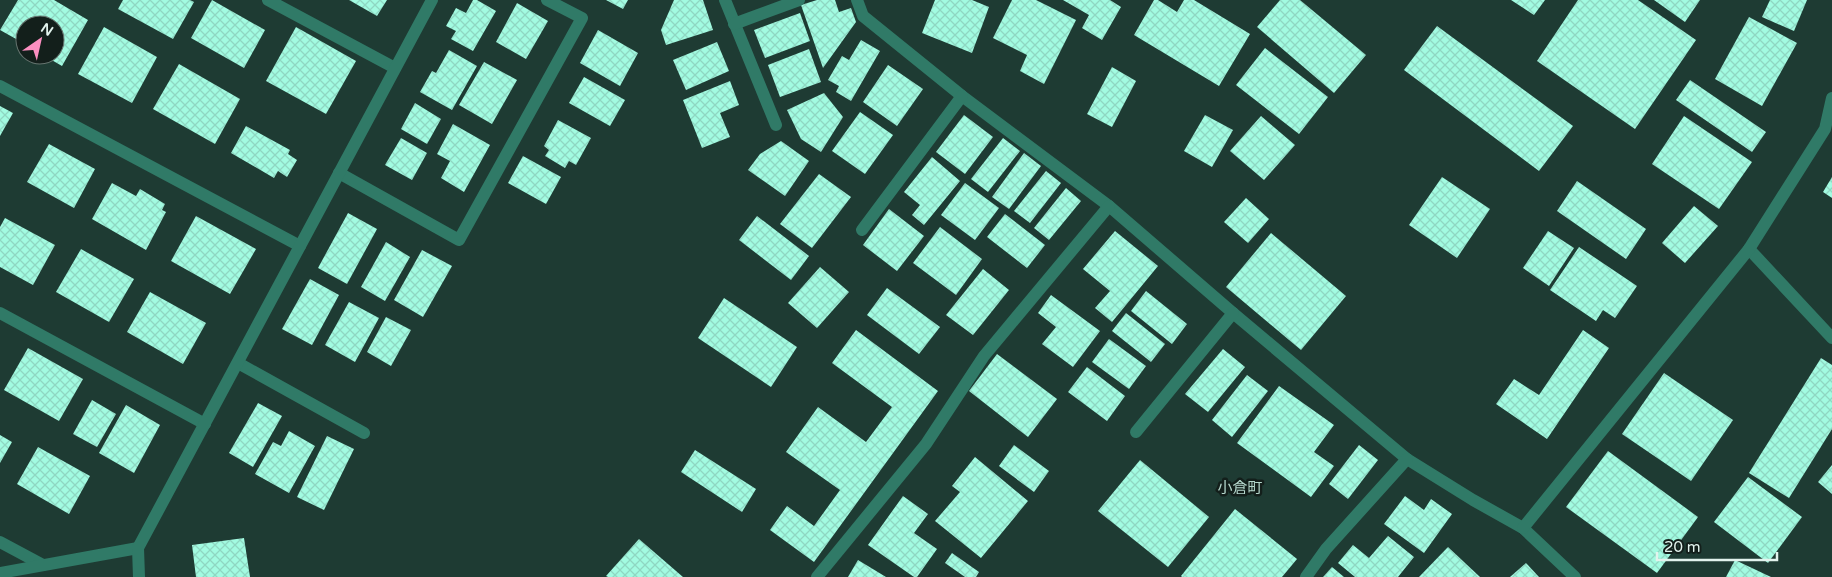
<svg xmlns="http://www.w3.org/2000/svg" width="1832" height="577" font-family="'Varela Round','Noto Sans JP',sans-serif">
	<defs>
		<pattern id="building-cross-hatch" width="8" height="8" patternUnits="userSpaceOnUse" patternTransform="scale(1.25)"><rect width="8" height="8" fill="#a2fbe1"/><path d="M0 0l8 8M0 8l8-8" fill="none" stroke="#8fd7c2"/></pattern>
	</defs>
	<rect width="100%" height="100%" fill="#1e3b33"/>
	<g fill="url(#building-cross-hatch)">
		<polygon points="18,0 54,0 88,20 62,66 43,55 55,55 55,25 25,25 25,44 0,30"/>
		<polygon points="123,0 190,0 194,2 173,39 118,9"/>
		<polygon points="212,0 265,30 244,68 191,38"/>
		<polygon points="349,0 387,0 377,16"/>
		<polygon points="473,0 477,0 496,11 473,51 451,39 456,31 446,26 456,8 466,13"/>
		<polygon points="606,0 628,0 623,9"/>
		<polygon points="674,0 703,0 713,30 666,45 661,30"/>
		<polygon points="817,0 835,0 839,12 851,8 856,22 823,68 801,5"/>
		<polygon points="935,0 972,0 989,7 972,53 922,33"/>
		<polygon points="1012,0 1036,0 1076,20 1044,84 1020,71 1027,55 993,38"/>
		<polygon points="1063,0 1110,0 1121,7 1102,40 1082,28 1089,15"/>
		<polygon points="1154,0 1158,0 1177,12 1184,0 1194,0 1250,34 1219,86 1134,35"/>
		<polygon points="1280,0 1300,0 1366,55 1334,93 1257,27"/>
		<polygon points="1511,0 1545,0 1534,15"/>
		<polygon points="1578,0 1638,0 1696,40 1635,129 1537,61"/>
		<polygon points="1654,0 1700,0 1685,22"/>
		<polygon points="1770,0 1807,0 1794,31 1762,17"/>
		<polygon points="517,3 548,21 526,59 496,42"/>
		<polygon points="800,13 810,41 765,58 754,30"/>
		<polygon points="1749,17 1797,43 1762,106 1715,79"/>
		<polygon points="1437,26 1573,126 1539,171 1404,70"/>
		<polygon points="104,27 157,57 132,103 78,74"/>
		<polygon points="296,27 356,61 326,114 266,81"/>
		<polygon points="598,30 638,53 620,86 580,63"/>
		<polygon points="861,40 880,51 851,101 836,92 839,86 828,80 842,56 849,60"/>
		<polygon points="717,42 729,71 686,90 673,60"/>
		<polygon points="1265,48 1328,97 1299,134 1236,85"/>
		<polygon points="809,49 821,82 780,97 768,65"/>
		<polygon points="449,50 477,66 452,110 420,92 432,71 436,73"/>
		<polygon points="484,62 517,80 492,124 459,105"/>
		<polygon points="179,64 240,99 215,144 153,109"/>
		<polygon points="888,65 923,89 897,126 863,102"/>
		<polygon points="1112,67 1136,81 1112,127 1087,114"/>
		<polygon points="584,77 625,100 610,126 569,103"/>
		<polygon points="1690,80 1766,132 1752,152 1676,100"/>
		<polygon points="730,81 739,105 720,113 730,137 702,148 683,100"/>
		<polygon points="824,93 843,117 821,152 801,139 787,110"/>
		<polygon points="415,103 441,119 427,144 401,129"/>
		<polygon points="0,106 13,113 0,136"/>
		<polygon points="860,112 893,135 865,174 832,151"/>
		<polygon points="964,115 993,137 965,174 936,152"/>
		<polygon points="1205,115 1233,130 1212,167 1184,151"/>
		<polygon points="1261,116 1295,145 1264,180 1230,151"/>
		<polygon points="1684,116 1752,162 1719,209 1652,164"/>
		<polygon points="558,120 591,138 576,165 569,161 565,168 545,156 549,150 544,146"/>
		<polygon points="453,124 490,145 464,192 441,178 450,161 437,154"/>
		<polygon points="246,126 290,150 288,154 297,160 287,177 278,171 274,178 231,153"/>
		<polygon points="401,138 427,153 412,180 385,165"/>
		<polygon points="1003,138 1020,151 988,192 971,179"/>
		<polygon points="781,141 809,161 785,196 748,170 760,154"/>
		<polygon points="49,144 95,169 74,208 27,182"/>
		<polygon points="1024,153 1041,166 1009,209 992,197"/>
		<polygon points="523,156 561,177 546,204 508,183"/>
		<polygon points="932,157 960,181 924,225 912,215 920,205 904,192"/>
		<polygon points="1046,171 1061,183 1030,223 1014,211"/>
		<polygon points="819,174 851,197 812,248 780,224"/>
		<polygon points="1442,177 1490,209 1457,258 1409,225"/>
		<polygon points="1832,177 1832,198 1823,192"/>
		<polygon points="1577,181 1646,229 1626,259 1557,211"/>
		<polygon points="112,183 136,196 140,189 165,204 162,210 166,212 146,250 92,219"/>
		<polygon points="965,183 999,208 975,240 941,215"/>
		<polygon points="1066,188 1081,201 1049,240 1034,228"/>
		<polygon points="1246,198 1269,219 1248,243 1224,222"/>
		<polygon points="1694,206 1718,226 1685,263 1662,243"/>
		<polygon points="889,209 924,236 897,271 863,245"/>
		<polygon points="348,213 377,229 347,284 318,268"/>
		<polygon points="1005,214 1045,245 1027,268 987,237"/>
		<polygon points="196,216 256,249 230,294 171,261"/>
		<polygon points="757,216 809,256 791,280 739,240"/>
		<polygon points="5,218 55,245 33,285 0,267 0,227"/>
		<polygon points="940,227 982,259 956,295 913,263"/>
		<polygon points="1115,231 1158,266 1112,322 1095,308 1110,291 1083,269"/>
		<polygon points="1548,231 1574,248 1549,286 1523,268"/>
		<polygon points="1271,233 1346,296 1301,350 1226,287"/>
		<polygon points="386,242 410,257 385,301 361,287"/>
		<polygon points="1579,247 1637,286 1615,318 1603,310 1596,321 1550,290"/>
		<polygon points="81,249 134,279 109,322 56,292"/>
		<polygon points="422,250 452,266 423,317 394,300"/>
		<polygon points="820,267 849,292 817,328 788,303"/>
		<polygon points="983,269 1009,290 973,335 946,315"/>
		<polygon points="310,279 339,295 312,345 282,329"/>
		<polygon points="887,288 940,327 919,354 867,315"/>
		<polygon points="1146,291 1187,324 1172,344 1131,311"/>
		<polygon points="150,292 206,323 183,364 127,332"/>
		<polygon points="1051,295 1100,331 1073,367 1042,344 1056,327 1038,313"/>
		<polygon points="724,298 797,347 771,387 698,338"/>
		<polygon points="349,302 379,318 355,362 325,345"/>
		<polygon points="1126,313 1165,344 1151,362 1112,331"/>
		<polygon points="386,317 411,330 391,366 367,352"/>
		<polygon points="856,330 938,391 814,562 770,530 787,506 814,526 840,490 786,452 818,407 866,442 892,407 832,363"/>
		<polygon points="1583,330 1609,348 1547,439 1496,404 1514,379 1539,395"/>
		<polygon points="1109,339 1146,366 1129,389 1092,362"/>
		<polygon points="28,348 83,379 59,421 4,390"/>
		<polygon points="1223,349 1245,367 1208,412 1185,394"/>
		<polygon points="997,354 1057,399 1028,437 969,391"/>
		<polygon points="1821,358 1832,365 1832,429 1789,498 1749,473"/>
		<polygon points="1087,367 1125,396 1107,421 1068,392"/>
		<polygon points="1664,373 1733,420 1691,481 1622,434"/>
		<polygon points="1247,375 1268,391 1232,437 1212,420"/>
		<polygon points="1279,386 1334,425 1314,452 1334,466 1311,497 1237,443"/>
		<polygon points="92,400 116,414 97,447 73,434"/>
		<polygon points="258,403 282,416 253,467 229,453"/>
		<polygon points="126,405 160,425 134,473 99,453"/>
		<polygon points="289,431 315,446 289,493 255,474 273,442 281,446"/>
		<polygon points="0,435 12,442 0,463"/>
		<polygon points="327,436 354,449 324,510 297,497"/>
		<polygon points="1014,445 1049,471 1034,492 999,466"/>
		<polygon points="1359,445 1378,460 1348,499 1329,484"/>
		<polygon points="38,447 90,476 69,514 17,484"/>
		<polygon points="695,450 756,489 742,512 681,472"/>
		<polygon points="1608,451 1698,517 1657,573 1566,507"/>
		<polygon points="975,457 1028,501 981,558 935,521 960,492 952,486"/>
		<polygon points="1140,460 1209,517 1168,567 1098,511"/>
		<polygon points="1832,465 1832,494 1818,482"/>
		<polygon points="1748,477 1802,517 1768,563 1714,522"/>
		<polygon points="903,496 928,514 914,533 937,549 917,577 914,577 868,545"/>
		<polygon points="1405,496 1424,510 1431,499 1452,514 1424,553 1384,524"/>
		<polygon points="1235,509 1297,559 1282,577 1182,577 1181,576"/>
		<polygon points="1388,536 1414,557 1398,577 1355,577 1338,563 1353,545 1369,558"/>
		<polygon points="244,538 250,577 196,577 192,545"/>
		<polygon points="639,539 683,577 608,577 606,576"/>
		<polygon points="1448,547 1480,577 1419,577"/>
		<polygon points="952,553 979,572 976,577 965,577 945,563"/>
		<polygon points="858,560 886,577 848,577"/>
		<polygon points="1735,560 1771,577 1726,577"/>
		<polygon points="1526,563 1539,577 1510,577"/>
		<polygon points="1332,567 1344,577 1323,577"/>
	</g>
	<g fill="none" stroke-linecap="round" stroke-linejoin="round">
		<g stroke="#307a67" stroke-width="12">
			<polyline points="268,0 395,68"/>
			<polyline points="725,0 776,125"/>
			<polyline points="857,0 863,16 962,96 1109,206 1233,313 1407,459 1473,500 1523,528 1575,577"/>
			<polyline points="734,24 799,0"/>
			<polyline points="0,86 300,246"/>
			<polyline points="339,173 459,240 582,18 547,0"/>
			<polyline points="862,230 962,96"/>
			<polyline points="1749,249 1832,338"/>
			<polyline points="0,313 205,424"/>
			<polyline points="238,363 364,433"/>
			<polyline points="1136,432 1233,313"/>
			<polyline points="1523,528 1749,249 1825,129 1832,98"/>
			<polyline points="0,542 43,565"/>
			<polyline points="0,573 138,548"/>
			<polyline points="139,577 138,548 432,0"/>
			<polyline points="817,577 926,444 984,356 1109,206"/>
			<polyline points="1306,577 1326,549 1407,459"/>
		</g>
	</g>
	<g text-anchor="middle" stroke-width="5" stroke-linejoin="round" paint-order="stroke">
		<g font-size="15" fill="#b5d7cc" stroke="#131f1b">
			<text x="1240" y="493">小倉町</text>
		</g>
	</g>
	<g transform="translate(40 40) rotate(34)"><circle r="24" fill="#131f1b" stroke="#66746f"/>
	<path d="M0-4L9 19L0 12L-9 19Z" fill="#fc8fc1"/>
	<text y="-8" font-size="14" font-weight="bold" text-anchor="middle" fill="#e2f3ed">N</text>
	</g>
	<path d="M1657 552v8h120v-8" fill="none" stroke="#e2f3ed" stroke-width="2.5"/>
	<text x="1664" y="552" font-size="15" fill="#e2f3ed" stroke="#131f1b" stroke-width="4" paint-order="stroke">20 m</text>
</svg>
